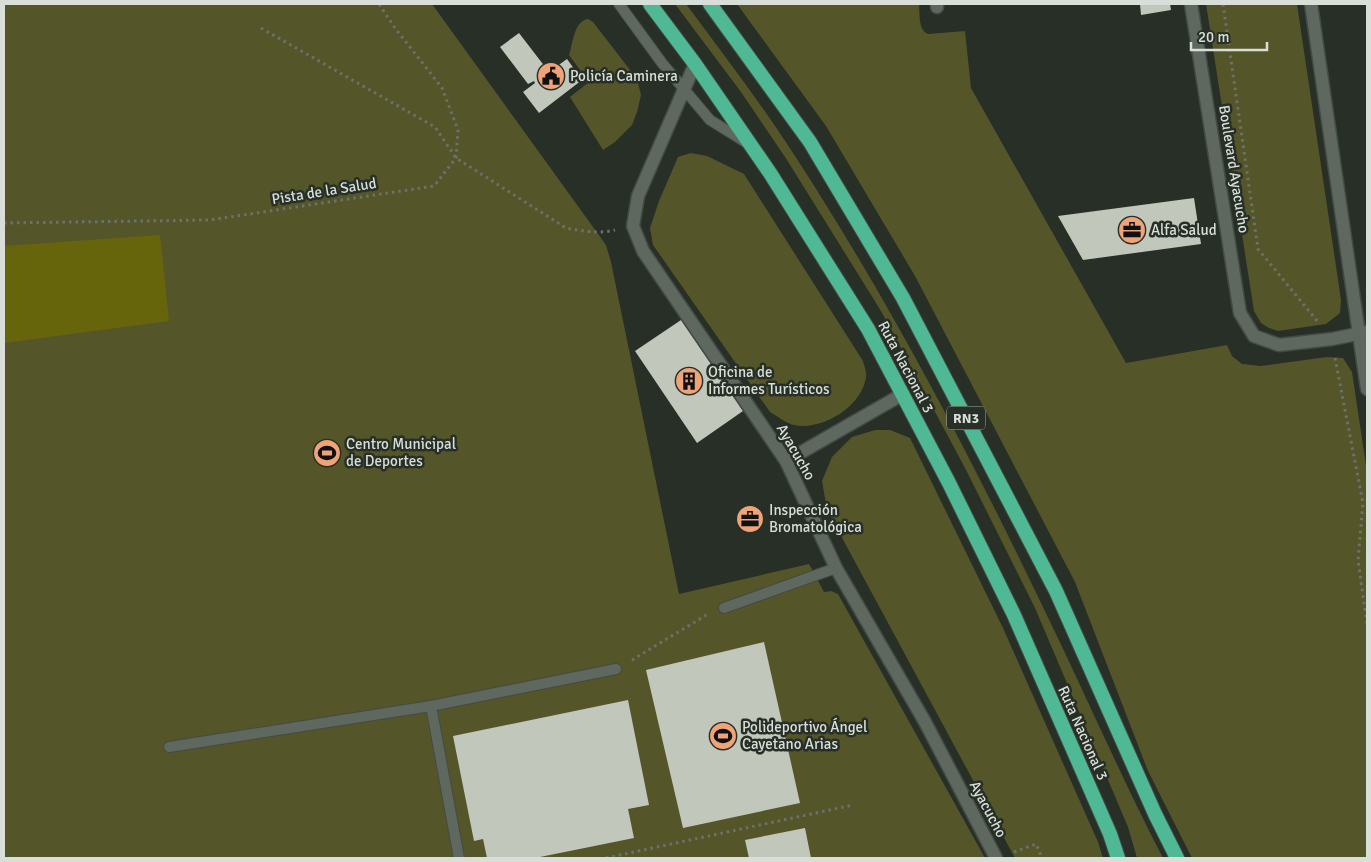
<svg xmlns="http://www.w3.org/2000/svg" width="1371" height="862" font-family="Signika,sans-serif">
	<rect width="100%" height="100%" fill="#272f27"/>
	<g fill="#55552a">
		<polygon points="4,4 432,4 606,245 611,262 679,594 809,564 824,592 831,591 838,594 985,858 4,858"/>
		<path d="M675,4H686C723,54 761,103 795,156C888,299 968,451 1042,605C1083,689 1120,775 1163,858H1137L1128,827L1035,608L965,468L881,311L787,160L741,92Z"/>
		<path d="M737,4H919C920,14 918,30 928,34L965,31L971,88L1126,363L1227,345L1232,356L1242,364L1261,366L1327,357L1343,358L1352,372L1367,472V858H1192L1148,771L1075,582L915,276L826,126Z"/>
		<polygon points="1206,4 1297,4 1341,300 1340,313 1326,324 1278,331 1269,328 1261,323 1254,311"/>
		<path d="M588,19L593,22L637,79L641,95L637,112L632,125L615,142L603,150L570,97L589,82L569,55C573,43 574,21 588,19Z"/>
		<path d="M691,153L707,156L744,174L863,361C864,366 867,372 866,377C862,406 823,431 794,425C787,424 777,416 770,412L653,245L650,228L659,201L678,157Z"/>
		<polygon points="875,430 890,430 910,438 1003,628 1098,842 1103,858 1015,858 827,510 822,481 832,457 852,437"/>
	</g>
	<polygon fill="#67650c" points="160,235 169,321 4,343 4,246"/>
	<g fill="#c1c7bb">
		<polygon points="1140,4 1170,4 1171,10 1141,15"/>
		<polygon points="519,33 549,72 567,59 582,80 539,113 523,92 535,83 534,81 528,84 500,47"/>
		<polygon points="1194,198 1201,244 1083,260 1058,216"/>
		<polygon points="681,320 743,411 697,443 635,351"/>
		<polygon points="764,642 800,803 683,828 646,670"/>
		<polygon points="628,700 649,805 628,809 634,838 535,858 487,858 483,839 474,841 453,736"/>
		<polygon points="805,828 811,858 749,858 745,840"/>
	</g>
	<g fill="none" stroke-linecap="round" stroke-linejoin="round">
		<g stroke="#434b44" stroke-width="12">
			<g id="service">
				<polyline points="619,4 662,63 710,120 747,143"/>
				<polyline points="724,608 836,568"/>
				<polyline points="169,747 431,706"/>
				<polyline points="459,858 431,706 616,669"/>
			</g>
		</g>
		<g stroke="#434b44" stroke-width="15">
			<g id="minor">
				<polyline points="937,4 937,7"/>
				<polyline points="1254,336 1279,345 1332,339 1367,332"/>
			</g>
		</g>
		<g stroke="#434b44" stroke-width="15">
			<g id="tertiary">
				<polyline points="695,64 638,196 633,226 643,251 786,461 836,568 925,722 996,858"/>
				<polyline points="786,461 903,394"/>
			</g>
		</g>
		<g stroke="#434b44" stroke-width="15">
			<g id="secondary">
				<polyline points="1191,4 1240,313 1254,336"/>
				<polyline points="1311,4 1367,389"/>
			</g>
		</g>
		<g stroke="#434b44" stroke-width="16">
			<g id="trunk">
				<polyline points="650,4 695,64 770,173 868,329 949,483 1014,615 1110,834 1118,858"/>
				<polyline points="710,4 810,142 903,298 1056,591 1155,814 1177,858"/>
			</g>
		</g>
		<g stroke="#6b726b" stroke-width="3" stroke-dasharray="2.5 4" stroke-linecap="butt">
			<polyline points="1223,4 1258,249 1318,322"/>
			<path d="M261,28L435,127L456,158L566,228C582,231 599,234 615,230"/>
			<polyline points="4,223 210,220 434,186 456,158 458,130 442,88 395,28 379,4"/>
			<polyline points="1335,358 1363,503 1358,560 1367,624"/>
			<polyline points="632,660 708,614"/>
			<polyline points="1014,852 1036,844 1042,858"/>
			<polyline points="606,858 853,805"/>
		</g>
		<use href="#service" stroke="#5e685f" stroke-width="10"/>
		<use href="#minor" stroke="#5e685f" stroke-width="12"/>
		<use href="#tertiary" stroke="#5e685f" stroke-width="12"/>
		<use href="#secondary" stroke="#5e685f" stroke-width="12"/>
		<use href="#trunk" stroke="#4fb996" stroke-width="14"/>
	</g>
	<defs>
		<g id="civic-disc" transform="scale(1.4375)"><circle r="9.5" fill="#efa378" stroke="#272f27"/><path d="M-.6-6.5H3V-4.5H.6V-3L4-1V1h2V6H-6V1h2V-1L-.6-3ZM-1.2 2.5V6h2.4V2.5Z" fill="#111"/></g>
		<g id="office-disc" transform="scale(1.4375)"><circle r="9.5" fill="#efa378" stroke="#272f27"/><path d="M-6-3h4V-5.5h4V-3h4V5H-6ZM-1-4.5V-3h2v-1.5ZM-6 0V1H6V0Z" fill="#111"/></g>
		<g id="building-disc" transform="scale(1.4375)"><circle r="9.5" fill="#efa378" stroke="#272f27"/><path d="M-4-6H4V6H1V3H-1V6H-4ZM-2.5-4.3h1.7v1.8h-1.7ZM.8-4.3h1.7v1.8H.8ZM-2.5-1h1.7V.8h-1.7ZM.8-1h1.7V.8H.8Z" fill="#111"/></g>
		<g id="stadium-disc" transform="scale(1.4375)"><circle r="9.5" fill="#efa378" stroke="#272f27"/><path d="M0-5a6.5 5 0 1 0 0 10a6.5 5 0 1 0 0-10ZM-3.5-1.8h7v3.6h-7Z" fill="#111"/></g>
	</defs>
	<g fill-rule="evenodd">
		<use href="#civic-disc" x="551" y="76"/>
		<use href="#office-disc" x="1132" y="230"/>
		<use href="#building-disc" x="689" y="381"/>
		<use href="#stadium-disc" x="327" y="453"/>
		<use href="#office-disc" x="750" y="519"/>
		<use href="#stadium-disc" x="723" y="736"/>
	</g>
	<g text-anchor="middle" stroke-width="5" stroke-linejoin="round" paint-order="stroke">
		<rect fill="#272f27" stroke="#a3aaa3" stroke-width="1" x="947" y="406.5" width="38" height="23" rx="4"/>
		<g font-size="14" font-weight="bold" fill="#d8ded8">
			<text x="966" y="423">RN3</text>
		</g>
		<g font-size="15" fill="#d8ded8" stroke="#272f27" text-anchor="start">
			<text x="570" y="81">Policía Caminera</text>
			<text x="1151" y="235">Alfa Salud</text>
			<text x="708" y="377">Oficina de<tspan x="708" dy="17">Informes Turísticos</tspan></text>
			<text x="346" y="449">Centro Municipal<tspan x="346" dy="17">de Deportes</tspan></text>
			<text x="769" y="515">Inspección<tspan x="769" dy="17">Bromatológica</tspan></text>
			<text x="742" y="732">Polideportivo Ángel<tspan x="742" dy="17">Cayetano Arias</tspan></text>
		</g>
		<g font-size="15" fill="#d8ded8" stroke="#272f27">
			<text transform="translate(1234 169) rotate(81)" y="5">Boulevard Ayacucho</text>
			<text transform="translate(324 191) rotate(-9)" y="5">Pista de la Salud</text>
			<text transform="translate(906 367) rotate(62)" y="5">Ruta Nacional 3</text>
			<text transform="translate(796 452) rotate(60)" y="5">Ayacucho</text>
			<text transform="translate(1083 733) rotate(66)" y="5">Ruta Nacional 3</text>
			<text transform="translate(988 809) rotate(62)" y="5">Ayacucho</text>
		</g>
	</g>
	<rect width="1371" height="862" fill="none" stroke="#d8ded8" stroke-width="10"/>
	<path d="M1191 42v8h76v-8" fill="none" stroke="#d8ded8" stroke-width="2.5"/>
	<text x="1198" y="42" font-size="15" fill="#d8ded8" stroke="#272f27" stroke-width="4" paint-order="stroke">20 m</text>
</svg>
